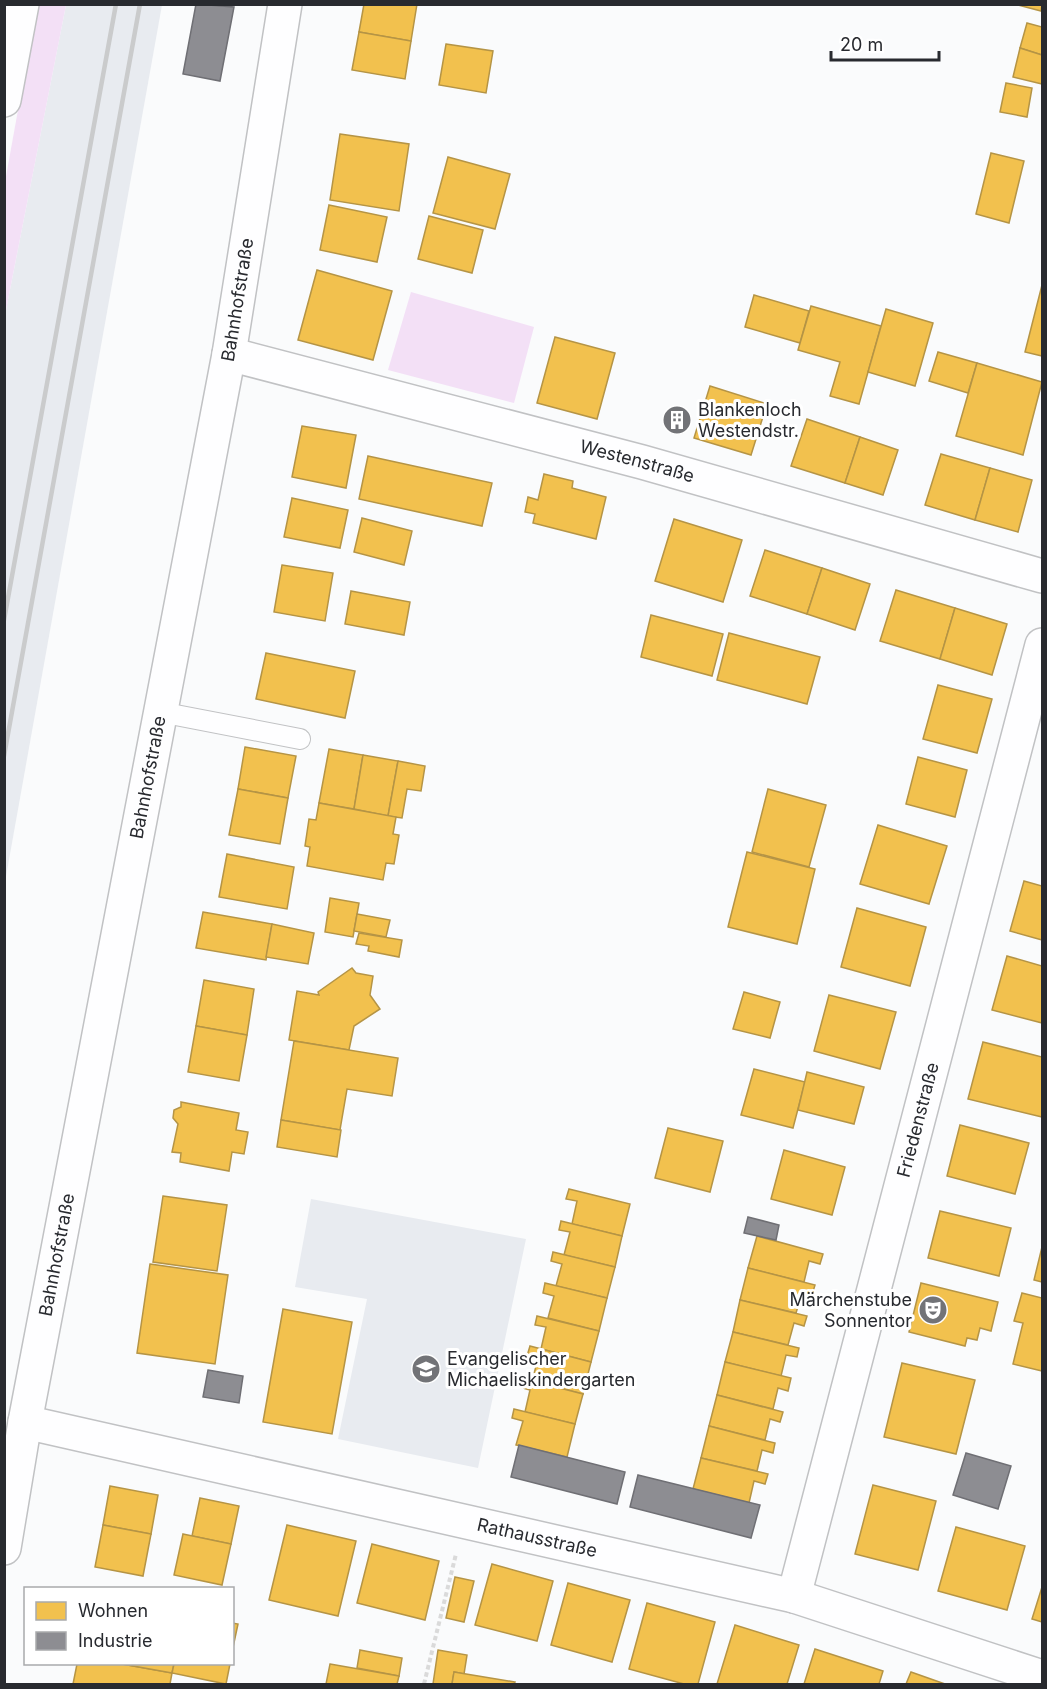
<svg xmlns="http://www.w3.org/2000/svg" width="1047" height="1689" font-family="Inter,sans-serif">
	<rect width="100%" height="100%" fill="#fafbfc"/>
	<g fill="#e8ebf0">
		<polygon points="66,5 162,5 5,882 5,315"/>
		<polygon points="311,1199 526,1239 478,1468 338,1439 367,1299 295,1287"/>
	</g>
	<g fill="#f3e0f6">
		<polygon points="37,5 66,5 5,315 5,182"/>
		<polygon points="411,292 534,327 514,403 388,370"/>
	</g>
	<g fill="#f2c14e" stroke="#b59445" stroke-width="1.5">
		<polygon points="364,4 417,4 411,41 359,32"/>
		<polygon points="1014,4 1042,4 1041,11"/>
		<polygon points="1027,23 1042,27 1042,55 1020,48"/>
		<polygon points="359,32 411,41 405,79 352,70"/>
		<polygon points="446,44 493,51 486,93 439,85"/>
		<polygon points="1020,48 1042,55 1042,84 1013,77"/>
		<polygon points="1006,83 1032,88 1027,117 1000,112"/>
		<polygon points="340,134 409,144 399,211 330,200"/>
		<polygon points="991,153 1024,161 1009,223 976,214"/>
		<polygon points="448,157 510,174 495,229 433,213"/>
		<polygon points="329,205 387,217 377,262 320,250"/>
		<polygon points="429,216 483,230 472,273 418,259"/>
		<polygon points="317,270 392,291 373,360 298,340"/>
		<polygon points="1042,285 1042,356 1025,352"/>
		<polygon points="754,295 809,311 800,343 745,327"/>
		<polygon points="811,306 881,326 859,404 830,396 840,362 798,350"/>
		<polygon points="886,309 933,323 915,386 868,372"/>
		<polygon points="555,337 615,353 597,419 537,403"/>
		<polygon points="938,352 977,363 968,393 929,381"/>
		<polygon points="977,363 1042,382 1023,455 956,436"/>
		<polygon points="710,386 767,404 751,455 694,438"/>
		<polygon points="672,413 686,417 683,428 669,424"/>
		<polygon points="807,419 860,437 845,483 791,466"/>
		<polygon points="302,426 356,435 346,488 292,477"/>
		<polygon points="860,437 898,450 883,495 845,483"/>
		<polygon points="941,454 990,468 975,520 925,505"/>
		<polygon points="368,456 492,483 482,526 359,499"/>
		<polygon points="990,468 1032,480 1018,532 975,520"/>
		<polygon points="544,474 573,481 572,488 606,497 596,539 533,523 535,514 525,512 528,497 538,500"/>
		<polygon points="292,498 348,510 340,548 284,537"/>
		<polygon points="362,518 412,531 404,565 354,552"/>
		<polygon points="674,519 742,540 723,602 655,581"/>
		<polygon points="765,550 822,568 807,614 750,596"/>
		<polygon points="282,565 333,573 325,621 274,612"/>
		<polygon points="822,568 870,584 855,630 807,614"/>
		<polygon points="896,590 955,608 940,659 880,641"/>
		<polygon points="351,591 410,602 404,635 345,624"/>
		<polygon points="955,608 1007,624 992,675 940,659"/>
		<polygon points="651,615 723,634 712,676 641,657"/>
		<polygon points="729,633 820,657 807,704 717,680"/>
		<polygon points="266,653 355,671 345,718 256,699"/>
		<polygon points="938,685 992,699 977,753 923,739"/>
		<polygon points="245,747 296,756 288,798 238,789"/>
		<polygon points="329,749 363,755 354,809 319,803"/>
		<polygon points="363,755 398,761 388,816 354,809"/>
		<polygon points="918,757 967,770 955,817 906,804"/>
		<polygon points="398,761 425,766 421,791 407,789 402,818 388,816"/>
		<polygon points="238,789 288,798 280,844 229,835"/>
		<polygon points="768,789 826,805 809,867 752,852"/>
		<polygon points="319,803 396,817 393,834 399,835 394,864 386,863 383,880 307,866 310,847 305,846 309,819 316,820"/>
		<polygon points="878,825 947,846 929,904 860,884"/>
		<polygon points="747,852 815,869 797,944 728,927"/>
		<polygon points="227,854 294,867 287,909 219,897"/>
		<polygon points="1024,881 1042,886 1042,940 1010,931"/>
		<polygon points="330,898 359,903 353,937 325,932"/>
		<polygon points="857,908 926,927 910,986 841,967"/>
		<polygon points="203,912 272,924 266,960 196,948"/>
		<polygon points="357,914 390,920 386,937 354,931"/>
		<polygon points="272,924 314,933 308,964 266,957"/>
		<polygon points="359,933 402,940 399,957 368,951 369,946 356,944"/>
		<polygon points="1007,956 1042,966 1042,1023 992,1010"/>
		<polygon points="352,968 356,973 373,976 370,995 380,1009 354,1026 349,1050 289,1040 297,991 319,995 318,992"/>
		<polygon points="204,980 254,989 247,1035 196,1026"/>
		<polygon points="744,992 780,1002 770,1038 733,1029"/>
		<polygon points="829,995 896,1012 880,1069 814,1051"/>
		<polygon points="196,1026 247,1035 239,1081 188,1072"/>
		<polygon points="294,1041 398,1058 392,1096 347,1089 340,1130 281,1120"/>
		<polygon points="983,1042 1042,1057 1042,1117 968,1099"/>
		<polygon points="754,1069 805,1082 793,1128 741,1115"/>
		<polygon points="807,1072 864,1087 854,1124 798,1110"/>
		<polygon points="181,1102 239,1113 236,1130 248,1132 244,1154 232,1152 229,1171 180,1162 181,1153 172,1152 178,1124 173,1118 174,1110 181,1107"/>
		<polygon points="281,1120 341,1130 337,1157 277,1147"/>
		<polygon points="960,1125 1029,1143 1015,1194 947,1176"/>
		<polygon points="668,1128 723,1141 710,1192 655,1178"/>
		<polygon points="784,1150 845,1167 832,1215 771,1199"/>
		<polygon points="569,1189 630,1204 622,1236 572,1224 577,1201 566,1199"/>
		<polygon points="163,1196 227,1205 217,1271 153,1262"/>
		<polygon points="940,1211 1011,1228 999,1276 928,1258"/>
		<polygon points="561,1221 622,1236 615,1267 564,1255 570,1232 559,1230"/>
		<polygon points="757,1236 823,1254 820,1264 809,1261 804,1282 748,1268"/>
		<polygon points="1042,1247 1042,1282 1034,1280"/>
		<polygon points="553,1252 615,1267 607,1298 556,1286 562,1264 551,1261"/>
		<polygon points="150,1264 228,1275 215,1364 137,1353"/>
		<polygon points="748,1268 815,1285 812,1295 802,1293 796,1313 740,1300"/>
		<polygon points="545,1283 607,1298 599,1331 548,1318 554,1296 543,1293"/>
		<polygon points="921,1283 998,1302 991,1331 980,1328 977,1340 967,1338 965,1346 909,1332"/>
		<polygon points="1022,1293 1042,1298 1042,1371 1013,1364 1023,1323 1014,1321"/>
		<polygon points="740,1300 807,1316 804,1326 794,1323 788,1345 733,1332"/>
		<polygon points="283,1309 352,1322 332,1434 263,1422"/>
		<polygon points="537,1316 599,1331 591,1362 541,1349 546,1327 535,1325"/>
		<polygon points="733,1332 799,1348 797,1357 786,1355 781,1376 725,1362"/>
		<polygon points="530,1346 591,1362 583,1394 532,1381 538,1359 527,1356"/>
		<polygon points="725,1362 791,1378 788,1391 778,1388 773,1409 717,1395"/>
		<polygon points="902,1363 975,1380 956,1454 884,1437"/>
		<polygon points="521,1378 583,1394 575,1424 525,1412 530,1390 519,1387"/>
		<polygon points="717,1395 783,1412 780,1422 770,1419 765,1440 709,1426"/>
		<polygon points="514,1409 575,1424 567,1457 516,1445 523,1421 512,1418"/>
		<polygon points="709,1426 775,1443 773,1453 762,1450 757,1471 701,1458"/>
		<polygon points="701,1458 768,1474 765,1484 754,1481 749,1503 693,1489"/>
		<polygon points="873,1485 936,1501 918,1570 855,1554"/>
		<polygon points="110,1486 158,1495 151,1534 103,1525"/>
		<polygon points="200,1498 239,1506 231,1544 192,1536"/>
		<polygon points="103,1525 151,1534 143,1576 95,1567"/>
		<polygon points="287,1525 356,1541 338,1616 269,1600"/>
		<polygon points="956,1527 1025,1546 1007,1610 938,1591"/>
		<polygon points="183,1534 231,1544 222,1585 174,1575"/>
		<polygon points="372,1544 439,1561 425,1620 357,1603"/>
		<polygon points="492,1564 553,1581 537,1641 475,1625"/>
		<polygon points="455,1577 474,1581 464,1622 446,1618"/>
		<polygon points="568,1583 630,1600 612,1662 551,1645"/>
		<polygon points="1042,1587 1042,1622 1032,1619"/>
		<polygon points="647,1603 715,1622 698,1684 684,1684 629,1669"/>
		<polygon points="232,1623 238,1624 232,1652"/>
		<polygon points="735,1625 799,1645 787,1684 717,1684"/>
		<polygon points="815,1649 883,1671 879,1684 804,1684"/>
		<polygon points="360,1650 402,1658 399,1676 357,1668"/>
		<polygon points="438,1650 467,1655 464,1674 454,1672 452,1684 433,1684"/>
		<polygon points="77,1664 122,1664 172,1673 170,1684 73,1684"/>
		<polygon points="122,1664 174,1664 172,1673"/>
		<polygon points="174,1664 230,1664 226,1684 172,1673"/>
		<polygon points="330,1664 399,1676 397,1684 326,1684"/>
		<polygon points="454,1672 515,1682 514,1684 452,1684"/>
		<polygon points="911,1672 945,1684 906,1684"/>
	</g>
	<g fill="#8d8d92" stroke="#6f6f74" stroke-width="1.5">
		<polygon points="196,4 234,7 220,81 183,74"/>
		<polygon points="748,1217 779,1225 776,1240 744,1233"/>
		<polygon points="208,1370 243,1376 239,1403 203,1397"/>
		<polygon points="519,1445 625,1472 617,1504 511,1477"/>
		<polygon points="966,1453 1011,1466 998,1509 953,1495"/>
		<polygon points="638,1475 760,1505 751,1538 630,1507"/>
	</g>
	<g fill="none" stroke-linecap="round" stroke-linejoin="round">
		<g stroke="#c1c2c4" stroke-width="22">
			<polyline id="service" points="160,712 300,739"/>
		</g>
		<g stroke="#c1c2c4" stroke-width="36">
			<g id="minor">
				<polyline points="4,100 22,4"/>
				<path id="s1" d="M229,354L642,462L1042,576"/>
				<path id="s2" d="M25,1422L794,1596L1042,1677"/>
				<path id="s3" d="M4,1548L25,1422L229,354L285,4"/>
				<path id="s4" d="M794,1596L1042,645"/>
			</g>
		</g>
		<polyline stroke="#dadada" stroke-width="4" stroke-dasharray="4.5 3" stroke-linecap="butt" points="424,1684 456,1554"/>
		<use href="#service" stroke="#fefeff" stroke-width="20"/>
		<use href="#minor" stroke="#fefeff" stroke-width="33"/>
		<g stroke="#cacbcc" stroke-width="4.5">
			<polyline points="4,620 116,4"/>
			<polyline points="4,756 140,4"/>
		</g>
	</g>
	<defs>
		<g id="building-disc" transform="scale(1.5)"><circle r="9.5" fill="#727377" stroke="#fff"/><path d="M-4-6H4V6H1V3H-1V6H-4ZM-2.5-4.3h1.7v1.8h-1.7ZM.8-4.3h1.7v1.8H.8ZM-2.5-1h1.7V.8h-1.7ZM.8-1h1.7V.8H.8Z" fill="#fff"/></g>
		<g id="theatre-disc" transform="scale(1.5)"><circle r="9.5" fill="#727377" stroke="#fff"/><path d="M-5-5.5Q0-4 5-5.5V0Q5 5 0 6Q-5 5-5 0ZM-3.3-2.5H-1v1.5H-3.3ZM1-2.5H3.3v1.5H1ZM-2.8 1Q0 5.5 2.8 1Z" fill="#fff"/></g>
		<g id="school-disc" transform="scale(1.5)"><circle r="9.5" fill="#727377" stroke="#fff"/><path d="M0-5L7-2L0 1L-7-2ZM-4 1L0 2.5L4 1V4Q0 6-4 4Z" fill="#fff"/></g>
	</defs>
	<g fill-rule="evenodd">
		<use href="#building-disc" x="677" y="420"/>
		<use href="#theatre-disc" x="933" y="1310"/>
		<use href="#school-disc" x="426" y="1369"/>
	</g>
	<g text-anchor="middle" stroke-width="6" stroke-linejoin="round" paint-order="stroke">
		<g font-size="18" fill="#282a2f" stroke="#fff">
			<text dy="6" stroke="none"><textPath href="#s3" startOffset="1270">Bahnhofstraße</textPath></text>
			<text dy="6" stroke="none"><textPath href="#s1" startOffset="422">Westenstraße</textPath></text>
			<text dy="6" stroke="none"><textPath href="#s3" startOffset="784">Bahnhofstraße</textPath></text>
			<text dy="6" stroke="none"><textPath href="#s4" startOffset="492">Friedenstraße</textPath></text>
			<text dy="6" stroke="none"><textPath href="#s3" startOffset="298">Bahnhofstraße</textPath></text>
			<text dy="6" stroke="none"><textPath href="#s2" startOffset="525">Rathausstraße</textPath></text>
		</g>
		<g font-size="18" fill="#282a2f" stroke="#fff" text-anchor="start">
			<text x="698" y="416">Blankenloch<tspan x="698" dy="21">Westendstr.</tspan></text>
			<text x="912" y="1306" text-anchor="end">Märchenstube<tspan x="912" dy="21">Sonnentor</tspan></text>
			<text x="447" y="1365">Evangelischer<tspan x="447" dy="21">Michaeliskindergarten</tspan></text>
		</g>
	</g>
	<rect width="1047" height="1689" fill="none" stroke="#282a2f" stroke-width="12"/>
	<rect x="24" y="1587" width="210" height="78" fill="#ffffff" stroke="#a9aaac" stroke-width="1.5"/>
	<rect x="36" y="1602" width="30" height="18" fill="#f2c14e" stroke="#a9aaac" stroke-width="1.5"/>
	<text x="78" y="1617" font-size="18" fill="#282a2f">Wohnen</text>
	<rect x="36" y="1632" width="30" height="18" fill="#8d8d92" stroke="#a9aaac" stroke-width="1.5"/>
	<text x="78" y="1647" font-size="18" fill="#282a2f">Industrie</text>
	<path d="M831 51v9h108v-9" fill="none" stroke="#282a2f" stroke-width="3"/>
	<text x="840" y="51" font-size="18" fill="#282a2f" stroke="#ffffff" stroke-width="4.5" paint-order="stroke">20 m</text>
</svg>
